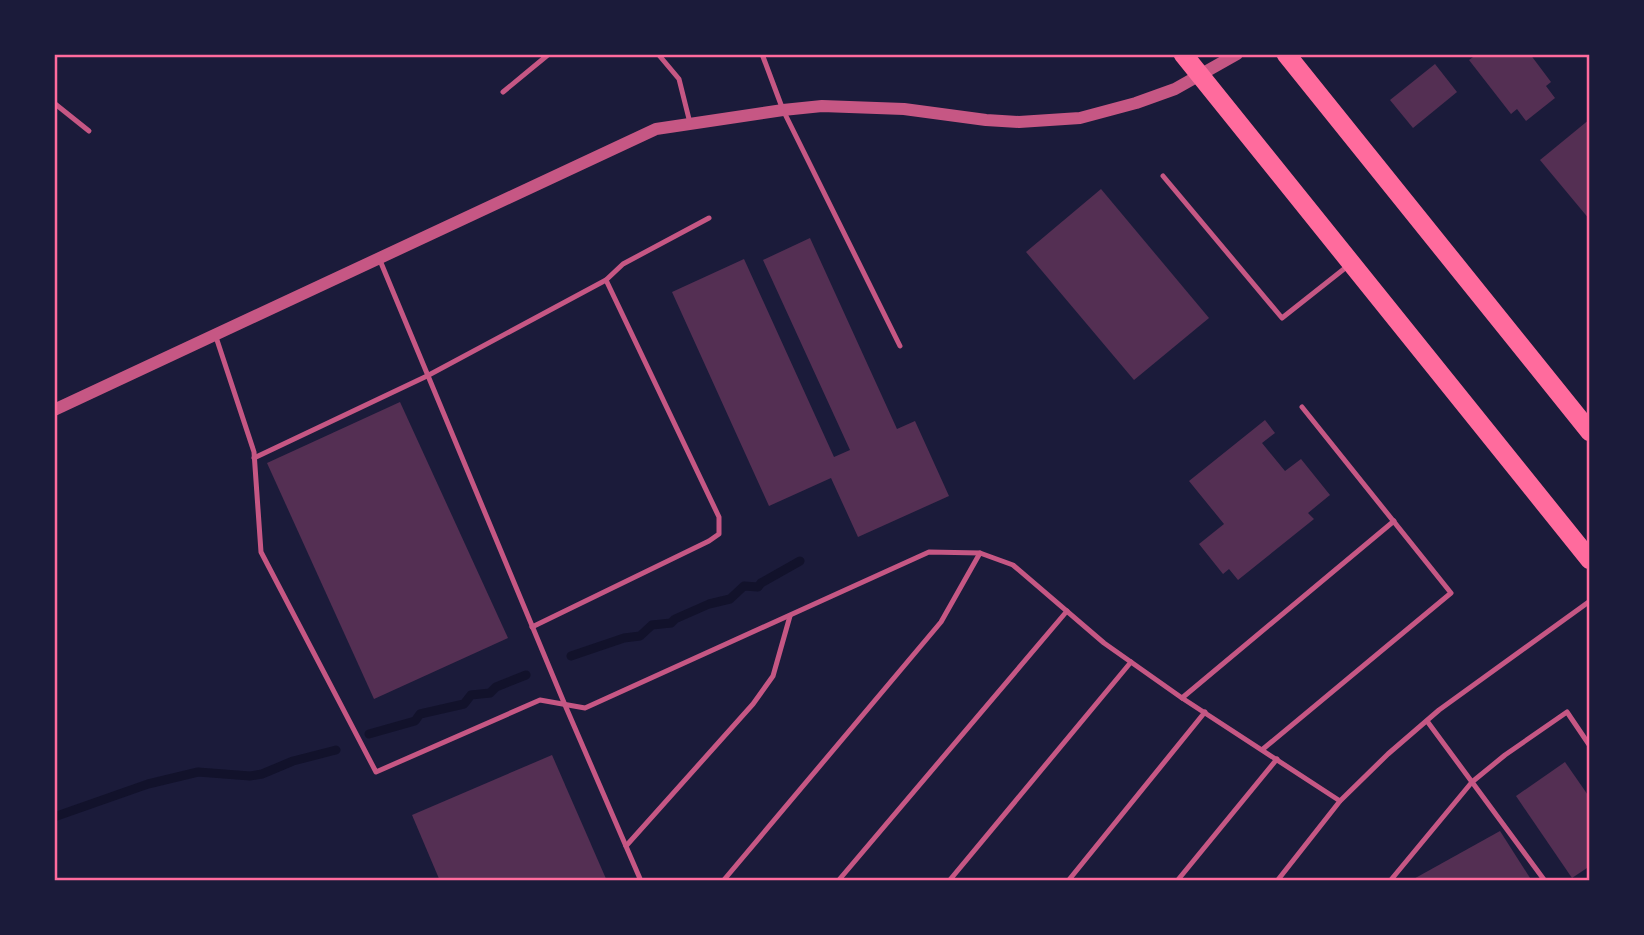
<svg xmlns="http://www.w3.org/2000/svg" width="1644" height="935" font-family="'Noto Serif',serif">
	<rect width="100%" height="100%" fill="#1b1b3a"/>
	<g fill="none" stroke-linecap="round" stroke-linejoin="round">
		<g stroke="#12122b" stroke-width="9">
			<polyline points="571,656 624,638 640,636 652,625 671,623 675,619 709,604 730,599 744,586 758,587 761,583 800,561"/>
			<polyline points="369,734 415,721 420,714 464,704 471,695 490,693 496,687 526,675"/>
			<polyline points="54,817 148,784 198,772 250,776 262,774 293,761 336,750"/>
		</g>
	</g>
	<g fill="#542f53">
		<polygon points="1477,54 1530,54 1551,82 1546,86 1555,98 1526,121 1517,109 1511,114 1469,60"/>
		<polygon points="1435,64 1457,92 1413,128 1390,100"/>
		<polygon points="1590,119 1590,220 1540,160"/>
		<polygon points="1101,189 1209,318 1134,380 1026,252"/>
		<polygon points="810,238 897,429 915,421 949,496 858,537 831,478 769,506 672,292 744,259 834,457 850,450 763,260"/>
		<polygon points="400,402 508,638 374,699 267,463"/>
		<polygon points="1265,420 1275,433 1262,443 1285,471 1301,459 1330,495 1308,513 1314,519 1238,580 1229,569 1223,574 1199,544 1224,524 1189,481"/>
		<polygon points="552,755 607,881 440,881 412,815"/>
		<polygon points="1565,762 1590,798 1590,866 1572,878 1516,796"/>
		<polygon points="1500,831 1532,881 1410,881"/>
	</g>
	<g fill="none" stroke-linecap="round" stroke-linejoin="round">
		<g stroke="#c65784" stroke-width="5">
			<polyline points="658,54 679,79 690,123"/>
			<polyline points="762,54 783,110 900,346"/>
			<polyline points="503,92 549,54"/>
			<polyline points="54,103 89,131"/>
			<polyline points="1163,176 1282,318 1349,265"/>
			<polyline points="379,258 565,705 641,881"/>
			<polyline points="606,280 623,264 709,218"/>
			<polyline points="216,337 254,452 261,552 376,772 540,700 585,708 929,552 980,553 1013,565 1104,643 1182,698 1340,801 1388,754 1439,710 1590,601"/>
			<polyline points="254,458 427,376 606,280 719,517 719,534 709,541 532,627"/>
			<polyline points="1182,698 1394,521"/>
			<polyline points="1263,749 1451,593 1302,407"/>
			<polyline points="626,846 753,704 773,676 790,616"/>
			<polyline points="723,881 941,622 980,553"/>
			<polyline points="838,881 1067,611"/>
			<polyline points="949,881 1131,662"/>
			<polyline points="1068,881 1205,712"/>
			<polyline points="1177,881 1277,759"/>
			<polyline points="1277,881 1340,801"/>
			<polyline points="1390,881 1472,782 1427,721"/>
			<polyline points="1545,881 1472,782 1505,755 1567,712 1590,746"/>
		</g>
		<polyline stroke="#c65784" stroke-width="12" points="54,410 656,129 783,110 822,106 904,109 986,120 1019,122 1080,118 1136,103 1175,89 1237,54"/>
		<g stroke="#ff6b9d" stroke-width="19">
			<polyline points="1183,54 1590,560"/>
			<polyline points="1286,54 1590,432"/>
		</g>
	</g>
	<rect width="1644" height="935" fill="none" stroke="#1b1b3a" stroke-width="112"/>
	<rect x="56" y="56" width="1532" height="823" fill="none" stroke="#ff6b9d" stroke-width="2.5"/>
</svg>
